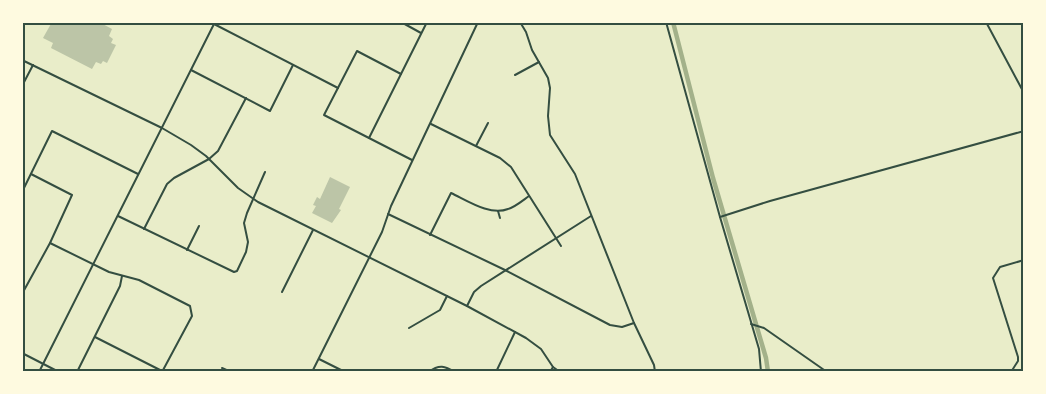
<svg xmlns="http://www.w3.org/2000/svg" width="1046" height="394" font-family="'Fira Sans',sans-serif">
	<rect width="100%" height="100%" fill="#e9edc9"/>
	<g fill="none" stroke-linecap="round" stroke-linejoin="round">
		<polyline stroke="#a3b18a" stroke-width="4.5" points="673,22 713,178 766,358 768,372"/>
	</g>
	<g fill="#bcc5a7">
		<polygon points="52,22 99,22 112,29 109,36 113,39 111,43 116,45 107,63 103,61 101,64 96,62 92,69 51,48 53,43 43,38"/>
		<polygon points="330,177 350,187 339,209 341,210 332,223 312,213 316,206 313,205 317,197 320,199"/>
	</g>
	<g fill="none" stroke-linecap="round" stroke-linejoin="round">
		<g stroke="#344e41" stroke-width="2">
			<polyline points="401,22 421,33"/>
			<polyline points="986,22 1024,93"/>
			<polyline points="214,24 338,88"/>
			<polyline points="191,70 270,111 293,65"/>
			<polyline points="401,74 357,51 324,115 412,160"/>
			<polyline points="515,75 539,62"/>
			<polyline points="22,86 33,65"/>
			<polyline points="431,124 500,158 511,167 561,246"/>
			<polyline points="369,138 427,22"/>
			<polyline points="476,146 488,123"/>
			<polyline points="22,192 52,131 138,174"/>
			<polyline points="498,211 500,218"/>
			<polyline points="388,214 505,270 610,325 622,327 634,323"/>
			<polyline points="118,216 234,272 237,271 246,252 248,242 244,223 247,213 265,172"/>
			<polyline points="720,217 770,201 1024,131"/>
			<polyline points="144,229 167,184 174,178 209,159 218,151 246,98"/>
			<path d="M430,235L451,193C468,201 490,216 508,209C515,207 522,201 529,196"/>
			<polyline points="50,243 109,272 139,280 190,306 192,316 162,372"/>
			<polyline points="187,250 199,226"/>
			<polyline points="282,292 313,230"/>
			<polyline points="22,294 50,243 72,195 31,174"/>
			<polyline points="467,306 474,292 481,286 591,216"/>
			<polyline points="751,324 764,328 827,372"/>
			<polyline points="409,328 440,310 447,296"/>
			<polyline points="95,337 162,371"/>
			<polyline points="22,353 59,372"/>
			<polyline points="319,359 345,372"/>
			<polyline points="222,368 231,372"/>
			<polyline points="77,372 120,286 122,276"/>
			<path d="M429,372C439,364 445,366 455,372"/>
			<polyline points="496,372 515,332"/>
			<polyline points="550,372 553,367"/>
			<polyline points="1011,372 1018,361 1018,357 993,278 1000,267 1024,260"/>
		</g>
		<g stroke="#344e41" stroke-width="2">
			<polyline points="520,22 526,32 532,50 548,78 550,88 548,116 550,135 575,174 634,323 654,365 655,372"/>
			<polyline points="666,22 720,217 759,349 761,372"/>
			<polyline points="22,60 162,128 191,145 206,156 238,188 258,202 467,306 526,338 541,349 553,367 560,372"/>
			<polyline points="39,372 215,22"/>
			<polyline points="312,372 382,232 391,206 478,22"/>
		</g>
	</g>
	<rect width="1046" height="394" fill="none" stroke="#fefae0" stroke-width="48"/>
	<rect x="24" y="24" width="998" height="346" fill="none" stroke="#344e41" stroke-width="2"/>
</svg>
